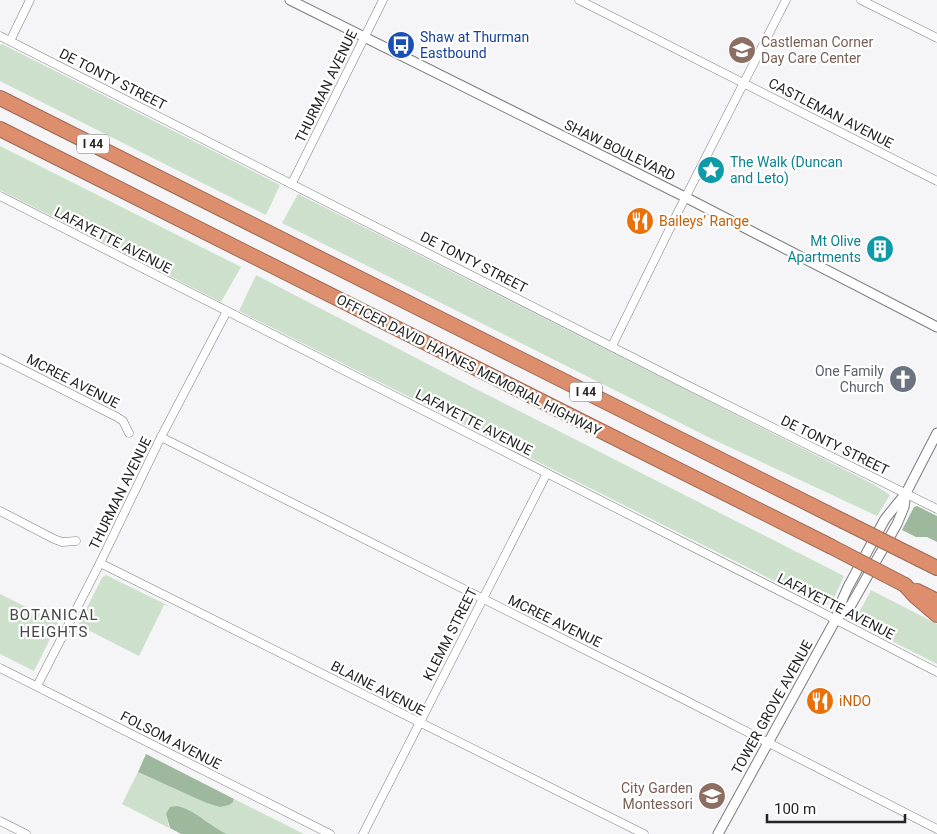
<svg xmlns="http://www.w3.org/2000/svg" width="937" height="834" font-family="Roboto,sans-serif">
	<rect width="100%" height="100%" fill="#f5f5f8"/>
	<g fill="#cce0cb">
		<polygon points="2,44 280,185 266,215 0,81 0,45"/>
		<polygon points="0,146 241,267 221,302 0,190"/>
		<polygon points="298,194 873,484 890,495 877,516 710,438 284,224 282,223"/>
		<polygon points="256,275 474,388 844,576 833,600 829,601 827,605 812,600 239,311"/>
		<polygon points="106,575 171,607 164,605 139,656 78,625 102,578"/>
		<polygon points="871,590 937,624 937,664 854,622"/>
		<polygon points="0,594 58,623 34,671 0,654"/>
		<polygon points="138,772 204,802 233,802 234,799 304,834 227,834 215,829 204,819 166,814 169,828 122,804"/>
	</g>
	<g fill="#9eb89d">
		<polygon points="917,506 937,516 937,542 927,537 916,537 902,530 914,507"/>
		<polygon points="146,754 234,799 233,802 229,805 220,807 204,802 138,772"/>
		<path d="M177,806C196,810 209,826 227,834H181L170,828L166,814L170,807Z"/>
	</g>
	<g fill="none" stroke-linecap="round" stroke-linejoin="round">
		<g stroke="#7c7c7e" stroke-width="9">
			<g id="minor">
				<polyline points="579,0 937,181"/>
				<polyline points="861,0 937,38"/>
				<polyline points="0,36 685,384 937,509"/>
				<polyline points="10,41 30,0"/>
				<polyline points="292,183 383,0"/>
				<polyline points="0,196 819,611 937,672"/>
				<polyline points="612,346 679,210 786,0"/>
				<polyline points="0,358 117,417 123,421 129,433"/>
				<polyline points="161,437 683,699 937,829"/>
				<polyline points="0,511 54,539 62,542 76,541"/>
				<polyline points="100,563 644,834"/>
				<polyline points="0,668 330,834"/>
				<polyline points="37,686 100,563 161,437 227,311"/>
				<polyline points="0,821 26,834"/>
				<polyline points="363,834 547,473"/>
			</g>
		</g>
		<g stroke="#7c7c7e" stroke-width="11">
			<g id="tertiary">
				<polyline points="290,0 685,197 937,327"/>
				<polyline points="836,619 851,605 897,524 904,507 906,493"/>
				<polyline points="718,834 836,619 843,598 848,587 885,519 906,493 937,433"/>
			</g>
		</g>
		<g stroke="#9c6954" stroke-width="16">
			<g id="motorway">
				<polyline points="0,98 843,521"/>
				<polyline points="0,129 830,546"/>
				<polyline points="919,559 937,568"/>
				<polyline points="905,585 916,597 937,615"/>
				<polyline points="917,591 937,601"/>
			</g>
		</g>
		<use href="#minor" stroke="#fff" stroke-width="8"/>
		<use href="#tertiary" stroke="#fff" stroke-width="9"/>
		<use href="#motorway" stroke="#dd8e6d" stroke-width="14"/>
		<g stroke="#9c6954" stroke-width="16" stroke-linecap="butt">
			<g id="motorway-bridge">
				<polyline points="843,521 919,559"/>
				<polyline points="830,546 905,585"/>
			</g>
		</g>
		<use href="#motorway-bridge" stroke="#dd8e6d" stroke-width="14"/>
	</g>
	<defs>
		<g id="bus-disc" transform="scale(1.4375)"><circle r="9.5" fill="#1a4fb4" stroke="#fff"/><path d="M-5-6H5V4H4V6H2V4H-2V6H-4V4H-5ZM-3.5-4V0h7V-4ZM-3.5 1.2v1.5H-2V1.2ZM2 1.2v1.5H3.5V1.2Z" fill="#fff"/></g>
		<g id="school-disc" transform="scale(1.4375)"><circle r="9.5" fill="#8d6e63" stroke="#fff"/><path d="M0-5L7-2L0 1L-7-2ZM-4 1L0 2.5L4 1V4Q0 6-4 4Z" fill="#fff"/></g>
		<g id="sight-disc" transform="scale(1.4375)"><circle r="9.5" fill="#0f9aa8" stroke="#fff"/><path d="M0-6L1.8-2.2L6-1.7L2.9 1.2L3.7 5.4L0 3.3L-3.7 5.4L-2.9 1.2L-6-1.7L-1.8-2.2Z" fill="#fff"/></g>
		<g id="restaurant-disc" transform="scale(1.4375)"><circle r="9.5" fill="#e8710a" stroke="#fff"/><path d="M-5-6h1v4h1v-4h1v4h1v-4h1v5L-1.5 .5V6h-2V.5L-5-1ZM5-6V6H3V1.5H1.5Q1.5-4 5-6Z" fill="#fff"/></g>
		<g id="building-disc" transform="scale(1.4375)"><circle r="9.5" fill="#0f9aa8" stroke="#fff"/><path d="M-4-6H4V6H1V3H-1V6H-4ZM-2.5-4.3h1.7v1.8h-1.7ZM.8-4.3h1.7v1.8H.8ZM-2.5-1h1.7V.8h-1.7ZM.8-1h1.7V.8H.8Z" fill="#fff"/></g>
		<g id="church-disc" transform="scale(1.4375)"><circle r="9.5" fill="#6b7280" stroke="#fff"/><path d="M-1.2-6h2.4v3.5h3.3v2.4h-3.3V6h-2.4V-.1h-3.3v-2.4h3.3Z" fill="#fff"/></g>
	</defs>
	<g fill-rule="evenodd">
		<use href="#bus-disc" x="401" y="45"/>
		<use href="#school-disc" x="742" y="50"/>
		<use href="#sight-disc" x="711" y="170"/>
		<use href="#restaurant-disc" x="640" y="221"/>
		<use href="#building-disc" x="880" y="249"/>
		<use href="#church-disc" x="903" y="379"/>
		<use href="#restaurant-disc" x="820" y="701"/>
		<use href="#school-disc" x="712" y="796"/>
	</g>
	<g text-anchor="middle" stroke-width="4.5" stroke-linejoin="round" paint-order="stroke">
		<g fill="#fff" stroke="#666" stroke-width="1">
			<rect x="77" y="134.5" width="32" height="19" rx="4"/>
			<rect x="570" y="382.5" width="32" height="19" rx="4"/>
		</g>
		<g font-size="12" font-weight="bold" fill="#242425">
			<text x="93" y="148">I 44</text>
			<text x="586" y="396">I 44</text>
		</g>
		<g font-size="14" fill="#164399" stroke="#fff" text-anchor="start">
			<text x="420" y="42">Shaw at Thurman<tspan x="420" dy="16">Eastbound</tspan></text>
		</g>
		<g font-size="14" fill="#785e54" stroke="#fff" text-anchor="start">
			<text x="761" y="47">Castleman Corner<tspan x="761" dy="16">Day Care Center</tspan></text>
			<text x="693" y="793" text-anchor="end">City Garden<tspan x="693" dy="16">Montessori</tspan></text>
		</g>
		<g font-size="14" fill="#242425" stroke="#fff">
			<text transform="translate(113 79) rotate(27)" y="5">DE TONTY STREET</text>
			<text transform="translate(326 86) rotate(-64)" y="5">THURMAN AVENUE</text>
			<text transform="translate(831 113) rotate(27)" y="5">CASTLEMAN AVENUE</text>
			<text transform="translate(620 150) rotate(26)" y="5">SHAW BOULEVARD</text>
			<text transform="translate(113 240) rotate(27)" y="5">LAFAYETTE AVENUE</text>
			<text transform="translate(474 262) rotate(27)" y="5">DE TONTY STREET</text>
			<text transform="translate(469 365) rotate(27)" y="5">OFFICER DAVID HAYNES MEMORIAL HIGHWAY</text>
			<text transform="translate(73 381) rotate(27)" y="5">MCREE AVENUE</text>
			<text transform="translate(474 422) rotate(27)" y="5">LAFAYETTE AVENUE</text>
			<text transform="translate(835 445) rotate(26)" y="5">DE TONTY STREET</text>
			<text transform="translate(120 493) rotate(-64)" y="5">THURMAN AVENUE</text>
			<text transform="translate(836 606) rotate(27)" y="5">LAFAYETTE AVENUE</text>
			<text transform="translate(555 621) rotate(26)" y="5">MCREE AVENUE</text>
			<text transform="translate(450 634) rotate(-63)" y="5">KLEMM STREET</text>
			<text transform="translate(378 688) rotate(27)" y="5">BLAINE AVENUE</text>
			<text transform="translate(772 707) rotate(-61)" y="5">TOWER GROVE AVENUE</text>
			<text transform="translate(171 740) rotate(27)" y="5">FOLSOM AVENUE</text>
		</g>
		<g font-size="14" fill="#0d838f" stroke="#fff" text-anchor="start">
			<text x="730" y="167">The Walk (Duncan<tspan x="730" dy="16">and Leto)</tspan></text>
			<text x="861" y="246" text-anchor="end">Mt Olive<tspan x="861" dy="16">Apartments</tspan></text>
		</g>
		<g font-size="14" fill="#c56008" stroke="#fff" text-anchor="start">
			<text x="659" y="226">Baileys’ Range</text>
			<text x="839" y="706">iNDO</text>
		</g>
		<g font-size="14" fill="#5b616d" stroke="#fff" text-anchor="end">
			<text x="884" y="376">One Family<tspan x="884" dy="16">Church</tspan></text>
		</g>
		<g font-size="15" letter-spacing="1" fill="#474749" stroke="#fff">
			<text x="54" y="620">BOTANICAL<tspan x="54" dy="17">HEIGHTS</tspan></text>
		</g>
	</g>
	<path d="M767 814v8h138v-8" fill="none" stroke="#242425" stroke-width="2.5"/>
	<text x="774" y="814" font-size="15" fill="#242425" stroke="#ffffff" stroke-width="4" paint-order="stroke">100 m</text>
</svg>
